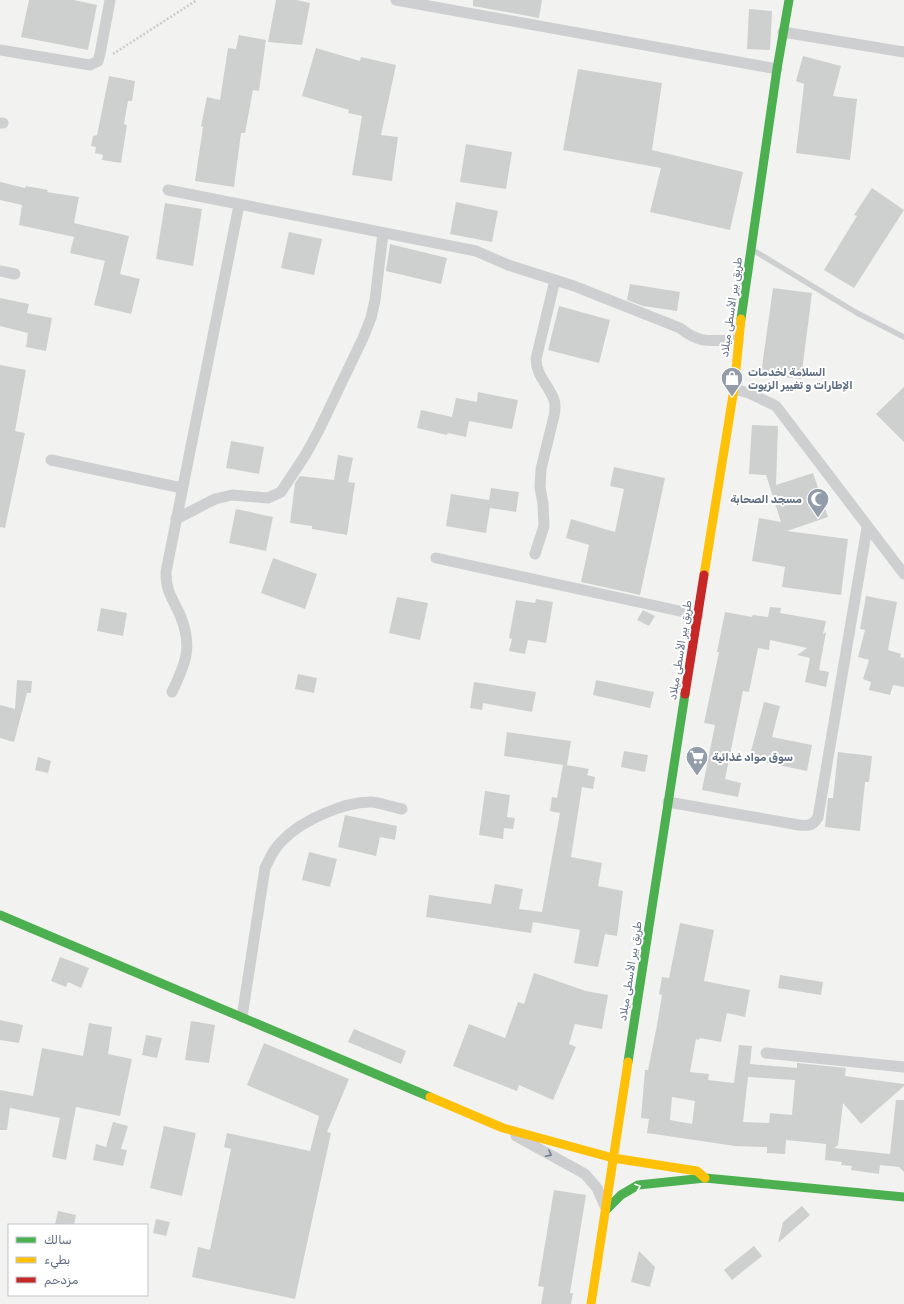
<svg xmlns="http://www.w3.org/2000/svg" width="904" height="1304" font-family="Rubik,Vazirmatn,sans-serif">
	<rect width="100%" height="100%" fill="#f2f3f0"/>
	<g fill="#ced0d0" fill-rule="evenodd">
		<polygon points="29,0 74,0 97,5 88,50 21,37"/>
		<polygon points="276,0 297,0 310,3 302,45 268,42"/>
		<polygon points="473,0 542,0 539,18 473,6"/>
		<polygon points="749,9 772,11 770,50 747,49"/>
		<polygon points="239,35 266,40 259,91 253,90 245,133 241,133 234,187 195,181 203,127 201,126 207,97 220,100 228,48 236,49"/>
		<polygon points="316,48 360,61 361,57 396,65 381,135 398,137 392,181 352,175 362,116 348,113 349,110 302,96"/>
		<polygon points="803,56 841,66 833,96 857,99 850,160 796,153 804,84 796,81"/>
		<polygon points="578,69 662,83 652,150 743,172 730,230 650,212 661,168 563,150"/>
		<polygon points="109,76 135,81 132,101 128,101 124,124 127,125 121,163 102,160 103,155 95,153 96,147 91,146 93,136 97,135"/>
		<polygon points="466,144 512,152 506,189 460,182"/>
		<polygon points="0,182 25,188 26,186 48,190 47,192 79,197 74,223 129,236 120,274 140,279 131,314 94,305 105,261 70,253 74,237 19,225 22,205 0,200"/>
		<polygon points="872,188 904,210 854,288 824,270 857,216 854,215"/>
		<polygon points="456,202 498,211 492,242 450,234"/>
		<polygon points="165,203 202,209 193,266 156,259"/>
		<polygon points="289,232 322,239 314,275 281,268"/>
		<polygon points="390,244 447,258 441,284 386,271"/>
		<polygon points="630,284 680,292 677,311 643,306 627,300"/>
		<polygon points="773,288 812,293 801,379 761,374"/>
		<polygon points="0,298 29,304 27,313 52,318 46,351 26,347 28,333 0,326"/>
		<polygon points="559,306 610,320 599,363 548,350"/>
		<polygon points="0,365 26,370 15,431 25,433 5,528 0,527"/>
		<polygon points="904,387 904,442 876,414"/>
		<polygon points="478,392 518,400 512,429 469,421 466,437 448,433 447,435 417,428 421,410 452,417 456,398 477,402"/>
		<polygon points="752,425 778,426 776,485 813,473 828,517 787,531 848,539 841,595 782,587 785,567 752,561 759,518 781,522 766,475 749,474"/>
		<polygon points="231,441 264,447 259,474 226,468"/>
		<polygon points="338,455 353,458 348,482 355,483 347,535 312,529 312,526 290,523 295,483 300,476 334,480"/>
		<polygon points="614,467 665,478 640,595 581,582 589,545 566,538 571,519 615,532 624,489 610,486"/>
		<polygon points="491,488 519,492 516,512 490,508 486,533 446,526 451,494 489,500"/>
		<polygon points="236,509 273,517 266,551 229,543"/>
		<polygon points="273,558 317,574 305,609 261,593"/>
		<polygon points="866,596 897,602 888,650 901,654 900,657 904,658 904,687 893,685 890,695 869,690 871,682 863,679 869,660 858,657 865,630 860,629"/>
		<polygon points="397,597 428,603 420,640 389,633"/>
		<polygon points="536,599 553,602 546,643 528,640 525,654 509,651 512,639 509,638 516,600 535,603"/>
		<polygon points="770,607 781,608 780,613 826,621 823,634 826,632 819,670 829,672 826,687 805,682 810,658 797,655 807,648 770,640 769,650 758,648 749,692 743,691 725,779 741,783 738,797 702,790 715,725 704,723 719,652 717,652 725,612 752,617 753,615 768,617"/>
		<polygon points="101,608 127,613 123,636 97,631"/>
		<polygon points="643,610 655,616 649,626 637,620"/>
		<polygon points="298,674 317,678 314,693 295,689"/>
		<polygon points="17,680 32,681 31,693 27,693 14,742 0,738 0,705 15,709"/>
		<polygon points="596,680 654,692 650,708 593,695"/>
		<polygon points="474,682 536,692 532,712 483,703 482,710 470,708"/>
		<polygon points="764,702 780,706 772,737 812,745 807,771 749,759"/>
		<polygon points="507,732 571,741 567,765 589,769 587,775 595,777 593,789 582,787 571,857 602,863 598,886 623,891 617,936 605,934 598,967 574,963 580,930 533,922 531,933 426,917 429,895 491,904 495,884 523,889 519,909 542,912 560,813 550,811 552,797 557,798 563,765 504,756"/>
		<polygon points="624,751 648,755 645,772 621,767"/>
		<polygon points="838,752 872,756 869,782 865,782 860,831 825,827 828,798 833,798"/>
		<polygon points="38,757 51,761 48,773 35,770"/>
		<polygon points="485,791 510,795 507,817 515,818 513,829 504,828 503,839 479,835"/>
		<polygon points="345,815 397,826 395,840 380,837 376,856 338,847"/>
		<polygon points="309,852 337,859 330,887 302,880"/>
		<path d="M680,923L714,930L704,981L750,990L745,1017L727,1013L721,1042L700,1038L699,1040L696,1039L690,1072L709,1074L708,1080L734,1083L739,1045L752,1046L750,1064L797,1068V1063L846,1068L845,1076L904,1084V1086L861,1124L843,1103L838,1145L834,1148L890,1154L896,1100H904V1172L899,1167L880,1165L879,1174L851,1170L852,1166L841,1165L842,1162L825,1160L826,1144L786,1140L785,1154L767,1153V1147L735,1146L647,1133L649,1119L641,1118L645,1070H648L657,1025L662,995L659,994L662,977L669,978ZM748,1077L795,1080L792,1115L770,1113L769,1123L743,1122ZM672,1097L695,1101L692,1124L670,1120Z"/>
		<polygon points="60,957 89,968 81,988 68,982 66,987 51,981"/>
		<polygon points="534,973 586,991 608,995 602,1029 575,1024 569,1044 576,1047 553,1100 519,1085 517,1091 453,1066 469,1024 505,1038 518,1002 524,1004"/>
		<polygon points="780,975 823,982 821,995 778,988"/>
		<polygon points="0,1020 23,1025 19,1043 0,1040"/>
		<polygon points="191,1021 215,1025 209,1063 185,1060"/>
		<polygon points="89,1023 112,1027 108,1054 132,1059 120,1116 76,1107 66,1160 52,1157 60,1118 10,1108 7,1130 0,1130 0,1090 33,1096 42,1048 83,1056"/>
		<polygon points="354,1029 406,1051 401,1064 348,1042"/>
		<polygon points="146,1035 162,1038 157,1058 142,1055"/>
		<polygon points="264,1043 349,1079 327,1132 331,1133 295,1299 192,1277 198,1247 210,1250 231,1149 224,1147 227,1133 310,1151 319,1116 247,1085"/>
		<polygon points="113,1122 128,1126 121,1149 127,1150 123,1166 93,1160 96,1144 106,1147"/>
		<polygon points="164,1126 196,1133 182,1196 150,1188"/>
		<polygon points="554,1190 586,1195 570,1293 573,1293 571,1304 541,1304 544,1287 538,1286"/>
		<polygon points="802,1206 810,1215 778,1243 783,1222"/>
		<polygon points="58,1211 76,1215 74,1225 55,1225"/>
		<polygon points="156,1219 170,1222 166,1236 153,1233"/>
		<polygon points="754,1246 762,1256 732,1280 724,1270"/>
		<polygon points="639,1251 655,1267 650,1287 631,1282"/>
	</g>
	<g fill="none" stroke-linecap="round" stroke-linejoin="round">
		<polyline stroke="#cbcccc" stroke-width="2.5" stroke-dasharray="2 2" stroke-linecap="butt" points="113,54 197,0"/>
		<polyline stroke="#cecfd0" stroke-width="5.5" points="753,250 857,313 904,337"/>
		<g stroke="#cecfd0" stroke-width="11">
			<polyline points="396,0 777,69"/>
			<polyline points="783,32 904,52"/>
			<polyline points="0,50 90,65 98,61 100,54 110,0"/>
			<polyline points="0,123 3,123"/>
			<path d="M168,190L476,251L508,265L574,286L680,328C701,345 712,340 738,340"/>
			<polyline points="0,271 15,274"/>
			<polyline points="734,389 749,393 776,406 904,574"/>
			<polyline points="51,460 182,488"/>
			<polyline points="176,519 215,499 232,495 268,498 281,492 306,454 319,430 363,338 371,318 375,300 383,233"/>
			<path d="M535,554L544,526L543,504L540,487L541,469L554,416C555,411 556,405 554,400C549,385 536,376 536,359L555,280"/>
			<polyline points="436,558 698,615"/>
			<path d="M172,692C186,663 193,646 180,615C172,597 166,592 166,572L239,205"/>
			<path d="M668,802L799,825C808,826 813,826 818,817L867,528"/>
			<path d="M242,1017L265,868C270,858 274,848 283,840C301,821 345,801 372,802C381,803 392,807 402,809"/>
			<polyline points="766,1053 904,1067"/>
			<polyline points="516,1136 585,1174 597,1188 605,1206"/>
		</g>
		<g stroke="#4caf50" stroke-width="9">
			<polyline points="741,319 777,69 789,0"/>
			<polyline points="0,915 430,1097"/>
			<polyline points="628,1062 685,694"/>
			<polyline points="607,1209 621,1195 638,1185 705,1178 904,1197"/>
		</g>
		<g stroke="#ffc107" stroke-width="9">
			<polyline points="704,575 734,389 741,319"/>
			<polyline points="430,1097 503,1128 613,1158 697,1171 705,1178"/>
			<polyline points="591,1304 628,1062"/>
		</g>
		<polyline stroke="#c62828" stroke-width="9" points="685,694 704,575"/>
	</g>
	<defs><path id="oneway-chevron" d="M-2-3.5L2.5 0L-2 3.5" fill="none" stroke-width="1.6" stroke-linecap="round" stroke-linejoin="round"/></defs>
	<use stroke="#707d8f" href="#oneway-chevron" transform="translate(549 1154) rotate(27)"/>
	<use stroke="#f6fbf6" href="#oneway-chevron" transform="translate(638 1187) rotate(-19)"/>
	<defs>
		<g id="shop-pin" transform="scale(1.15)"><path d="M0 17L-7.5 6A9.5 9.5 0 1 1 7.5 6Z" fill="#939da9" stroke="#fff"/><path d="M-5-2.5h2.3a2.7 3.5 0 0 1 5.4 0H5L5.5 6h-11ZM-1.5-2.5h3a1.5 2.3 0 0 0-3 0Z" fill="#fff"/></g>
		<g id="mosque-pin" transform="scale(1.15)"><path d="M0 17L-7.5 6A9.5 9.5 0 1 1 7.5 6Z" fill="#939da9" stroke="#fff"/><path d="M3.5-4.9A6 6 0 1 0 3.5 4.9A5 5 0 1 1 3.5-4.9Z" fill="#fff"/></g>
		<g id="supermarket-pin" transform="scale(1.15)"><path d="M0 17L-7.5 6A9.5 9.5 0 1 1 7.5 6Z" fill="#939da9" stroke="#fff"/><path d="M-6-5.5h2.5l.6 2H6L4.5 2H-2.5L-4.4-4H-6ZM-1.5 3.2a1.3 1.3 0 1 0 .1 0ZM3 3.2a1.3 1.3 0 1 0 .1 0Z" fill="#fff"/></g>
	</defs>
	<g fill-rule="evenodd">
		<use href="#shop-pin" x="732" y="378"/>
		<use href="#mosque-pin" x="818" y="499"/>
		<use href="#supermarket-pin" x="697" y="757"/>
	</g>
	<g text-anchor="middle" stroke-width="4" stroke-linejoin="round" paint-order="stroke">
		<g font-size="11" fill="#606f83" stroke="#fff">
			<text transform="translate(731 307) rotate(-82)" y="4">طريق بير الأسطى ميلاد</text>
			<text transform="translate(680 650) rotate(-81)" y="4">طريق بير الأسطى ميلاد</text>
			<text transform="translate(630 971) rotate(-81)" y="4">طريق بير الأسطى ميلاد</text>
		</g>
		<g font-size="11" font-weight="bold" fill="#606f83" stroke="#fff" text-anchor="start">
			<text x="748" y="376">السلامة لخدمات<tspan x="748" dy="13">الإطارات و تغيير الزيوت</tspan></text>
			<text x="802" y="503" text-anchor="end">مسجد الصحابة</text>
			<text x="712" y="761">سوق مواد غذائية</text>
		</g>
	</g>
	<rect x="8" y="1224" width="140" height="72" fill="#ffffff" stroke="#bfc5cd"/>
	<rect x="16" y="1237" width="20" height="6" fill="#4caf50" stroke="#bfc5cd"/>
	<text x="44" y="1244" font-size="12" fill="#606f83">سالك</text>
	<rect x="16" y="1257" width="20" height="6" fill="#ffc107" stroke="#bfc5cd"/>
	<text x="44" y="1264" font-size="12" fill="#606f83">بطيء</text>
	<rect x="16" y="1277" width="20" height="6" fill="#c62828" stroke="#bfc5cd"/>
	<text x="44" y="1284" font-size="12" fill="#606f83">مزدحم</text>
</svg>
